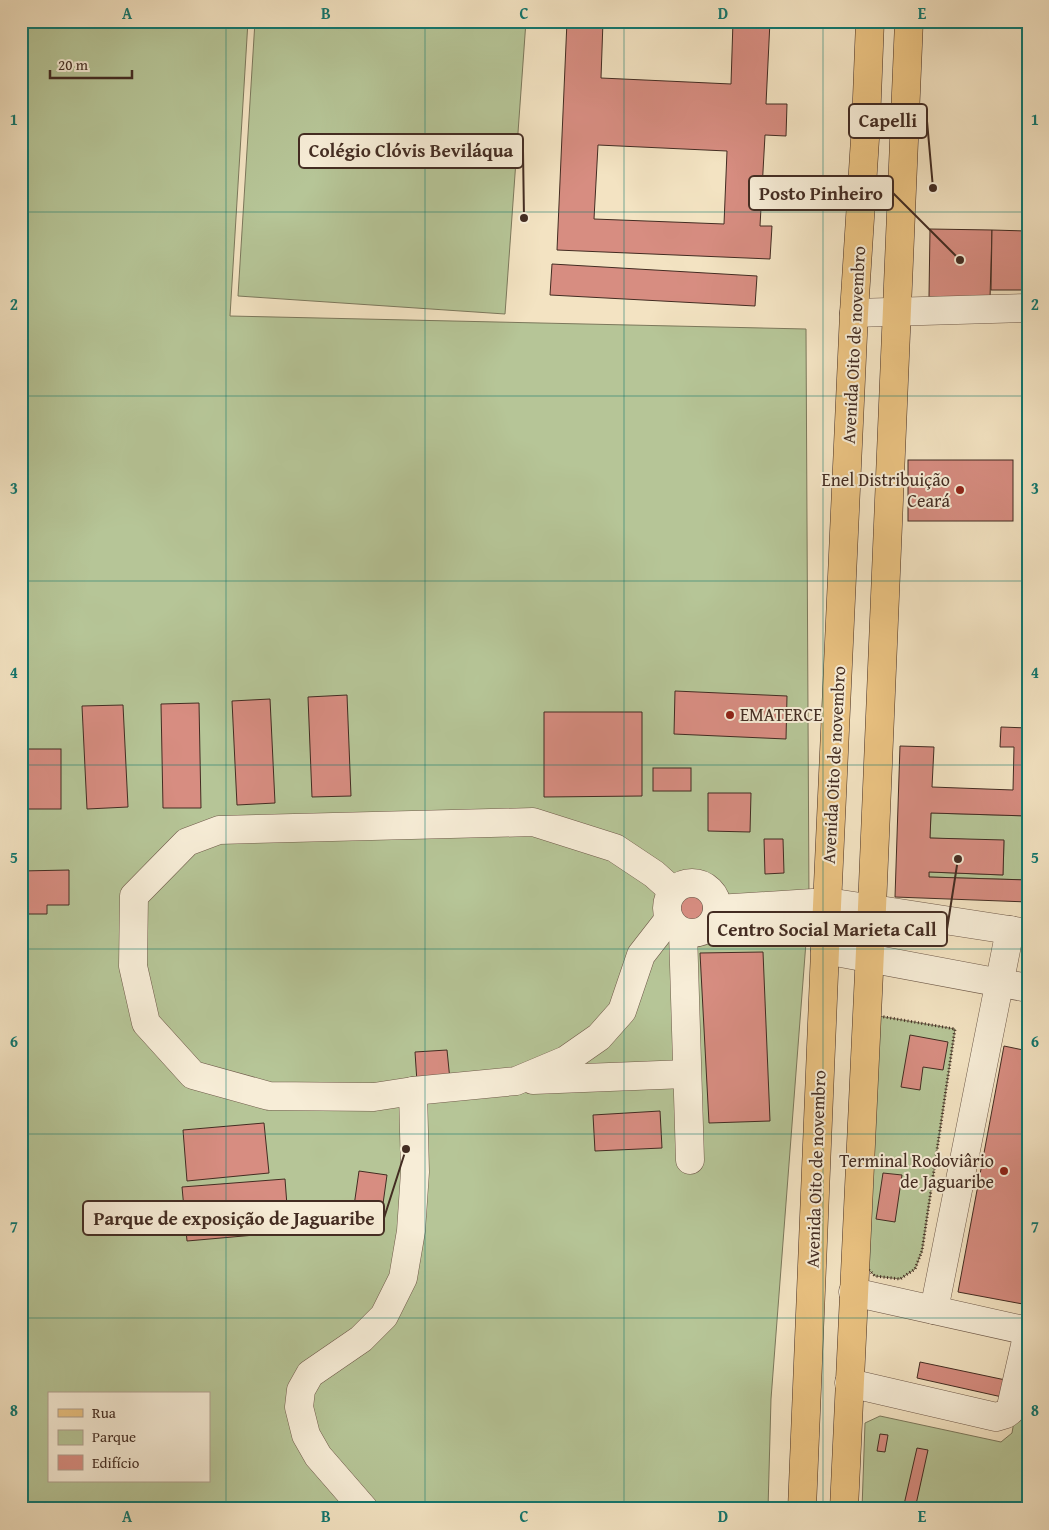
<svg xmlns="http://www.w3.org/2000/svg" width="1049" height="1530" font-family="'Gentium Book Plus',serif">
	<rect width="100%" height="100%" fill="#f3e3c2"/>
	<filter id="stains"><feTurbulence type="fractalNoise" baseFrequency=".004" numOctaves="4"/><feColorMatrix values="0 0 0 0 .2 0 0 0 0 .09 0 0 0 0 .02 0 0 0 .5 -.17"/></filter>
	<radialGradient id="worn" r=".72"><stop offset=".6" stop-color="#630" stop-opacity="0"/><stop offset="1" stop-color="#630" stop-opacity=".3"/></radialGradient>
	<g fill="#b6c597" stroke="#7c785c" fill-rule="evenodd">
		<path d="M21,21H248L230,316L806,329L809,903L771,1399L768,1509H21ZM49,1394H209V1481H49Z"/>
		<polygon points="255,21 526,21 505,314 238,296"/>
		<polygon points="931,813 1028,816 1028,880 929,877 929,872 1003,875 1004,841 930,838"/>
		<polygon points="873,1015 955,1029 922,1251 915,1269 900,1279 875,1276 866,1267"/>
		<polygon points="1028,1384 1028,1509 862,1509 865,1423 880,1416 1001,1442 1012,1433 1019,1391"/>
	</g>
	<g fill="#d78d81" stroke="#432c22" fill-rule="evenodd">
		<path d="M567,21H603L601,78L731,84L733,21H770L766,104H787L786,136L765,135L760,226H772L770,259L557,250ZM598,145L727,151L724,224L594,219Z"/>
		<polygon points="930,229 992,230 990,298 929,297"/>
		<polygon points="992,230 1026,231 1025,290 991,290"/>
		<polygon points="1026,255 1028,255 1028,291 1025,290"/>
		<polygon points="552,264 757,276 755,306 550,295"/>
		<rect x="908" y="460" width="105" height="61"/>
		<polygon points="675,691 787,696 786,739 674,734"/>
		<polygon points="347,695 351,796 312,797 308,697"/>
		<polygon points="270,699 275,803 237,805 232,701"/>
		<polygon points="199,703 201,808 163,808 161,704"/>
		<polygon points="123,705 128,807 87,809 82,706"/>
		<polygon points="544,712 642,712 642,796 544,797"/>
		<polygon points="1001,727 1028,728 1028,816 931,813 930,838 1004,840 1003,875 929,872 929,877 1028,880 1028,902 895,897 900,746 934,747 932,787 1013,790 1014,747 1000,747"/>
		<rect x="21" y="749" width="40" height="60"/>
		<rect x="653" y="768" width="38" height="23"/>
		<polygon points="708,793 751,793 750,832 708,831"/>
		<polygon points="764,839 783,839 784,873 765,874"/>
		<polygon points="69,870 69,905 47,905 47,914 21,914 21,871"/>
		<polygon points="686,891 698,892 708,900 708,918 698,926 692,927 674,915 674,903 681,894"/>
		<polygon points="763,952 770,1121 709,1123 700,953"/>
		<polygon points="910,1035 948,1042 943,1070 923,1067 920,1090 901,1087"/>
		<polygon points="1004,1046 1028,1051 1028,1305 958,1292"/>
		<polygon points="447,1050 450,1080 417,1082 415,1052"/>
		<polygon points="660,1111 662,1148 595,1151 593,1115"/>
		<polygon points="264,1123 269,1173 187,1181 183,1130"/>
		<polygon points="359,1171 387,1175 382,1211 354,1206"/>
		<polygon points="883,1173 902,1175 895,1222 876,1219"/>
		<polygon points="285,1179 289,1232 187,1241 182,1187"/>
		<polygon points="920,1362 1015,1382 1011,1399 917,1378"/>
		<polygon points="880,1434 888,1435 885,1452 877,1451"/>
		<polygon points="917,1448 928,1450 915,1509 903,1509"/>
	</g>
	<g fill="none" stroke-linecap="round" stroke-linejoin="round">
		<g stroke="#6f5a4a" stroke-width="29">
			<g id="minor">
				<polyline points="854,313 1028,308"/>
				<circle cx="692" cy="908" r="25"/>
				<polyline points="717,909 828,902 1028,933"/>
				<polyline points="669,919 641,955 622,1011 599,1037 566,1060 516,1081 413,1091 374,1097 269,1096 193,1075 146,1023 133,966 134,896 187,842 219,830 533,822 615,848 654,874 673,891"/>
				<polyline points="683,932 690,1160"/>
				<polyline points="825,950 1028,988"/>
				<polyline points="533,1080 686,1074"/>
				<polyline points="853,1292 1028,1331"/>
				<polyline points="934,1310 1010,930"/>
				<polyline points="849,1383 996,1417 1006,1414 1010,1411 1028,1332"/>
				<polyline points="364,1509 318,1456 306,1435 299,1407 301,1390 310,1374 361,1339 384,1316 403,1278 411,1231 415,1172 413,1091"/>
			</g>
		</g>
		<g stroke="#432c22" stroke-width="29">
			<g id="major">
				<polyline points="802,1509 825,950 854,313 866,123 870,21"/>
				<polyline points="844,1509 872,908 909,21"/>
			</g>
		</g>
		<polygon stroke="#432c22" stroke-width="3" stroke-dasharray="1 2.5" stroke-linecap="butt" points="873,1015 955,1029 922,1251 915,1269 900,1279 875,1276 866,1267"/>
		<use href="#minor" stroke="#f7edd7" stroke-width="28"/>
		<use href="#major" stroke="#eac281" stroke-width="28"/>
	</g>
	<path fill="none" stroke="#0f766e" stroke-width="1" stroke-opacity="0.55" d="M226,21V1509M425,21V1509M624,21V1509M823,21V1509M21,212H1028M21,396H1028M21,581H1028M21,765H1028M21,949H1028M21,1134H1028M21,1318H1028"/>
	<g fill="#8f2418" stroke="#f7edd7" stroke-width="2">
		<circle cx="960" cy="490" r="5"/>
		<circle cx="730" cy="715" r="5"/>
		<circle cx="1004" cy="1171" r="5"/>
	</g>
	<g text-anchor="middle" stroke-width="4" stroke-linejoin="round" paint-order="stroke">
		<g font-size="18" fill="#432c22" stroke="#f7edd7">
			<text transform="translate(854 345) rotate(-87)" y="6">Avenida Oito de novembro</text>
			<text transform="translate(834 765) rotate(-87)" y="6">Avenida Oito de novembro</text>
			<text transform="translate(816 1169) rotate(-88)" y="6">Avenida Oito de novembro</text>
		</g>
		<g font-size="18" fill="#432c22" stroke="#f7edd7" text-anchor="end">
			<text x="950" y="486">Enel Distribuição<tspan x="950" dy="21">Ceará</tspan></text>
			<text x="740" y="721" text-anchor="start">EMATERCE</text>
			<text x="994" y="1167">Terminal Rodoviârio<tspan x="994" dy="21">de Jaguaribe</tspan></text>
		</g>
	</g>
	<path fill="none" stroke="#432c22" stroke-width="2" d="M933 188L927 121M524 218L523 151M960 260L893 193M958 859L947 929M406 1149L384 1218"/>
	<g fill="#432c22" stroke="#f7edd7" stroke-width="2">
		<circle cx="933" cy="188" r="5"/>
		<circle cx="524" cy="218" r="5"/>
		<circle cx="960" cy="260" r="5"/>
		<circle cx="958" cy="859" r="5"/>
		<circle cx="406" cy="1149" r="5"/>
	</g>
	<g fill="#f7edd7" stroke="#432c22" stroke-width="2">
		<rect x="849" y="104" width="78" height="34" rx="5"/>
		<rect x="299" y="134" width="224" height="34" rx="5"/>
		<rect x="749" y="176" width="144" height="34" rx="5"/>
		<rect x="708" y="912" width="239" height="34" rx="5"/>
		<rect x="83" y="1201" width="301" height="34" rx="5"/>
	</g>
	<g font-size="19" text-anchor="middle" font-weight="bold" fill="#432c22">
		<text x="888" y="127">Capelli</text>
		<text x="411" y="157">Colégio Clóvis Beviláqua</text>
		<text x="821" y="200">Posto Pinheiro</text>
		<text x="827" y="936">Centro Social Marieta Call</text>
		<text x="234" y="1225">Parque de exposição de Jaguaribe</text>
	</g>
	<rect width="1049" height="1530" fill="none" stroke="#f3e3c2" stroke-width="55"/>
	<rect x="48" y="1392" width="162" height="90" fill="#f7edd7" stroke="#afa08f"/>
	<rect x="58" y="1409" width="25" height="8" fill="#eac281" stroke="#afa08f"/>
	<text x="92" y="1418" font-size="15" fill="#432c22">Rua</text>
	<rect x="58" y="1430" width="25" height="15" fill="#b6c597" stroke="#afa08f"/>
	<text x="92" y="1442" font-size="15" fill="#432c22">Parque</text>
	<rect x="58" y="1455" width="25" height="15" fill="#d78d81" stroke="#afa08f"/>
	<text x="92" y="1468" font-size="15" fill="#432c22">Edifício</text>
	<path d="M50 70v8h82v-8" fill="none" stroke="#432c22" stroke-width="2.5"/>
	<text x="58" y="70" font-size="15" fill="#432c22" stroke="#f7edd7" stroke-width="4" paint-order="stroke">20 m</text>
	<rect x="28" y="28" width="994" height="1474" fill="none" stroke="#0f766e" stroke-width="2"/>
	<g font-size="16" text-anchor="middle" font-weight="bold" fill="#0f766e">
		<text x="127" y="19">A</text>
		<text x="326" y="19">B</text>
		<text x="524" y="19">C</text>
		<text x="723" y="19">D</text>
		<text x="922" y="19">E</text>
		<text x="14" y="125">1</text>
		<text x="1035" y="125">1</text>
		<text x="14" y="310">2</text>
		<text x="1035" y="310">2</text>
		<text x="14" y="494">3</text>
		<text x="1035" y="494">3</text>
		<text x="14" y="678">4</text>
		<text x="1035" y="678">4</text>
		<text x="14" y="863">5</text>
		<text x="1035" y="863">5</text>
		<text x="14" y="1047">6</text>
		<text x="1035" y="1047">6</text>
		<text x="14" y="1232">7</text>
		<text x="1035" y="1232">7</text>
		<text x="14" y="1416">8</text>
		<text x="1035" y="1416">8</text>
		<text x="127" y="1522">A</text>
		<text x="326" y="1522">B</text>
		<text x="524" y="1522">C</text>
		<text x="723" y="1522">D</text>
		<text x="922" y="1522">E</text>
	</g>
	<rect width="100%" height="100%" filter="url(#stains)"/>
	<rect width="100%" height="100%" fill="url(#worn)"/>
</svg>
